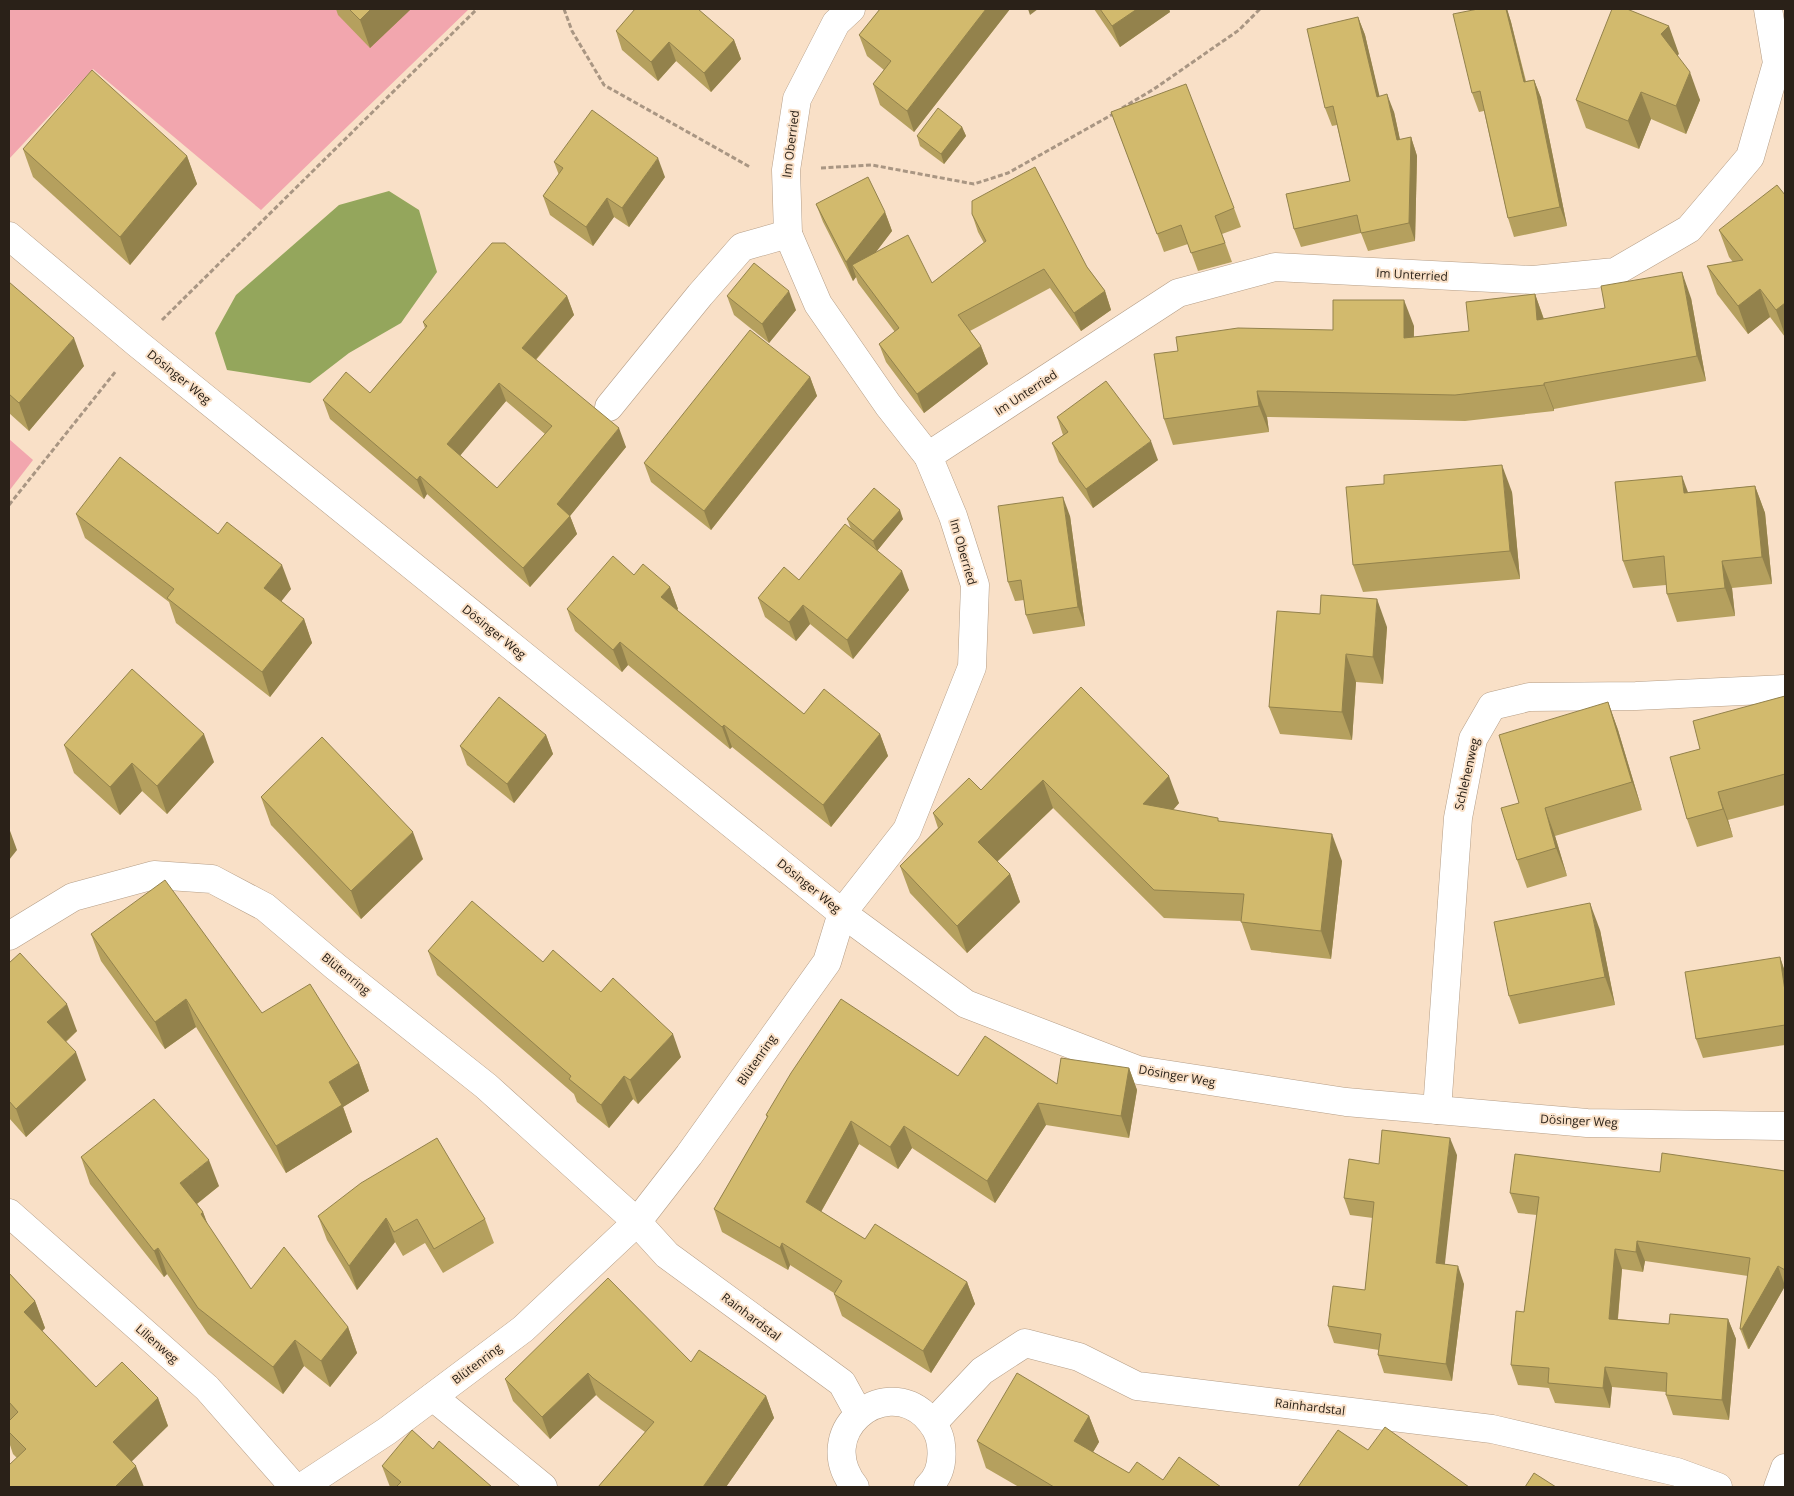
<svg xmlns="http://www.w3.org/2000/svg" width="1794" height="1496" font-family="'Open Sans',sans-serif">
	<rect width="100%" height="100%" fill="#f9e0c7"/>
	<g fill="#f2a6ae">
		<polygon points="9,9 469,9 261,210 93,69 9,159"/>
		<polygon points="9,439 33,460 9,491"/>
	</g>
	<polygon fill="#94a65c" points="389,191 419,210 437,272 401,323 349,353 310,383 227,370 215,333 236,295 339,205"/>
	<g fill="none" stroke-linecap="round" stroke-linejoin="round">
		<g stroke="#b59e87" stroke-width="29">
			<g id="minor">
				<polyline points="9,236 138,344 842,913 966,1004 1138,1070 1346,1102 1587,1123 1785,1126"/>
				<polyline points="609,407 700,295 742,247 788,234 786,170 797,99 836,23 851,9"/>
				<polyline points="928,456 1178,293 1275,267 1533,280 1615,272 1689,229 1750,157 1777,63 1768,9"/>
				<polyline points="9,936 73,897 154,875 212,879 265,907 336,967 486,1086 637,1222 667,1255 842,1383 859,1414"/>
				<polyline points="1437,1110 1458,818 1473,739 1492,706 1529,697 1636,696 1785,689"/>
				<polyline points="9,1213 207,1388 294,1487"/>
				<polyline points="433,1397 543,1487"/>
				<polyline points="933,1423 982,1371 1025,1343 1079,1357 1137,1386 1492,1429 1677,1472 1718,1487"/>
				<polyline points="302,1487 387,1431 523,1329 637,1222 689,1155 827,962 842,913 907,830 972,667 975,585 953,516 928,456 888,405 818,304 788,234"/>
				<path d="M855,1487C812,1433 882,1375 925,1415C934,1424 940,1433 941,1445C943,1461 940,1476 928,1487"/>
				<polyline points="1778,1487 1785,1468"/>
			</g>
		</g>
		<g stroke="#a99683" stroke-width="3" stroke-dasharray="5 2.5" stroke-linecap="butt">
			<polyline points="564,9 572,31 604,85 750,167"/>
			<polyline points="1122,108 1154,89 1239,30 1260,9"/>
			<polyline points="821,168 872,165 974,184 1008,173 1115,113"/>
			<polyline points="162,320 477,9"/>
			<polyline points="9,505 116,371"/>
		</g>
		<use href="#minor" stroke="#fff" stroke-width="28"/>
	</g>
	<g fill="#b5a05e" fill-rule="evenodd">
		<polygon points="336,9 411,9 370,48 338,15"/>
		<polygon points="880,9 1010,9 914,132 880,105 873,84 884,70 867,56 859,35"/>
		<polygon points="1094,9 1169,9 1170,12 1120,47"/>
		<polygon points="1478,9 1507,9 1511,22 1526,81 1534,80 1541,98 1567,226 1514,237 1508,218 1484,111 1479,112 1472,93"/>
		<polygon points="1358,17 1365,35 1379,96 1394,112 1400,140 1411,137 1417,156 1415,241 1368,251 1361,233 1301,247 1294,229 1350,181 1337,125 1332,126 1325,108"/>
		<polygon points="616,31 734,40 741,59 711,92 676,61 658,81 622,50"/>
		<polygon points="1679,54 1677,55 1700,100 1686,134 1651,119 1639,149 1586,128 1576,100"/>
		<polygon points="1111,112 1234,208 1241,227 1222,234 1232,262 1198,271 1188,244 1164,252"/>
		<polygon points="962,127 966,136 944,164 920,146 917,136"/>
		<polygon points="23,149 187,156 197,184 130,265 33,177"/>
		<polygon points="554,162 665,177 629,227 614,217 593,246 550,215 543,196 559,175"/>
		<polygon points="1785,195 1785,337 1770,317 1748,334 1717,294 1707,266 1733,262 1729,257 1719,230"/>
		<polygon points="816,204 885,212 892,231 876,252 932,283 984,243 978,232 972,214 1087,267 1105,291 1111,310 1081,331 1050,288 970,331 981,346 988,364 924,413 886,362 879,344 895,332 858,283 856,277 853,281 823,222"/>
		<polygon points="9,282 84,366 29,431 9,413"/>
		<polygon points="1535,294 1544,319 1691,298 1706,381 1554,409 1554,411 1465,421 1267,417 1269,432 1173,445 1164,419 1333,330 1414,326 1414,337 1469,331"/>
		<path d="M567,296L574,315L536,360L626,447L570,516L577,534L530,587L427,494L424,499L330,419L323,400L370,393L425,328L423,322ZM506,401L545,434L497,488L460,455Z"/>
		<polygon points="727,296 796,310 769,343 734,315"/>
		<polygon points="810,377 817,396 711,530 651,482 644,463"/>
		<polygon points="1057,417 1158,460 1093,508 1059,462 1052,443 1063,435"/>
		<polygon points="1755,486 1765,513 1772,584 1732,588 1735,616 1677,622 1667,594 1666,585 1633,588 1623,561 1688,492"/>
		<polygon points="1512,492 1520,579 1363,592 1353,565"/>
		<polygon points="76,514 218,534 291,589 281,601 304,619 312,643 270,697 176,623 169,602 85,538"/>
		<polygon points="1070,516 1085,626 1033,634 1026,615 1024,600 1015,601 1008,582"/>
		<polygon points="847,519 903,519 877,551 909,590 853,659 810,624 796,641 765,617 758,598 799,580 851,529"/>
		<polygon points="634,575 670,587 678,609 677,610 804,714 880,734 888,756 831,827 732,747 730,749 628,665 622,672 575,631 567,609"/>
		<polygon points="1387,627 1383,684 1356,682 1352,740 1280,734 1269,707"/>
		<polygon points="1081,687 1179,803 1173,810 1220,821 1342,861 1331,959 1251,950 1241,921 1164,918 1053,808 997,862 1010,874 1020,902 967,953 910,893 900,866 938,828 933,813 981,790"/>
		<polygon points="1785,696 1785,805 1728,820 1733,837 1697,847 1687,819 1700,749"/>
		<polygon points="1608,702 1618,730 1642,810 1555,836 1567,876 1527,888 1517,860 1519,803"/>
		<polygon points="546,735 553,754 514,803 467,765 460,746"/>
		<polygon points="64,745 214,762 167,814 142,791 120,815 74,773"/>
		<polygon points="261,797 423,859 361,919 271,825"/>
		<polygon points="1600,930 1615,1005 1519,1024 1509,996"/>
		<polygon points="91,934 262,1013 359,1063 369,1091 343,1107 352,1132 286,1173 196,1027 165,1049 101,961"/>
		<polygon points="428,951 543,962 601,992 681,1057 638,1104 633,1099 609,1128 577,1102 574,1094 437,975"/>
		<polygon points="1780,957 1785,972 1785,1045 1703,1058 1696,1039"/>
		<polygon points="9,963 77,1031 66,1042 86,1080 26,1137 9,1118"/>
		<polygon points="1129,1068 1137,1090 1129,1138 1046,1125 995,1203 912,1148 898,1169 859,1144 821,1212 865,1239 967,1282 975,1304 931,1373 842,1316 834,1294 834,1293 790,1265 788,1270 722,1232 714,1209 767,1118 766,1115 958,1076 1057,1084"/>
		<polygon points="1457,1155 1444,1264 1464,1284 1452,1381 1384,1373 1378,1355 1379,1350 1334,1343 1328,1326 1365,1290 1373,1218 1350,1215 1344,1198 1379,1164"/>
		<polygon points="81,1157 219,1186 197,1204 203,1212 207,1224 251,1289 348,1327 357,1353 330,1387 304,1366 283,1394 208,1334 167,1274 164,1277 90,1184"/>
		<polygon points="1785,1171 1785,1286 1749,1349 1748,1349 1740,1329 1748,1276 1645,1261 1643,1272 1622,1269 1618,1319 1669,1324 1728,1319 1736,1339 1729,1420 1673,1415 1666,1395 1666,1392 1612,1387 1610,1408 1555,1403 1549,1388 1518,1385 1511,1365 1524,1312 1537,1215 1518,1213 1510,1193 1660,1172"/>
		<polygon points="318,1216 485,1219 494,1243 443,1273 425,1243 403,1256 395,1242 357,1290 327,1240"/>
		<polygon points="9,1273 35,1301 45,1328 42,1331 96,1387 158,1398 168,1426 17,1458 13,1454 9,1442"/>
		<polygon points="691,1362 766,1396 774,1418 726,1487 598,1487 645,1432 601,1400 596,1395 550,1439 513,1401 505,1379"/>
		<polygon points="1089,1416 1099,1442 1093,1452 1129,1473 1163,1480 1221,1487 1019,1487 986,1468 977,1441"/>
		<polygon points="433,1449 492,1487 390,1487 382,1466"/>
	</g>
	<g fill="#93824c">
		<polygon points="371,9 411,9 370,48 360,20"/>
		<polygon points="986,9 1010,9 914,132 907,111"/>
		<polygon points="1028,9 1038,9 1030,15"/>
		<polygon points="1137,9 1169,9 1170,12 1120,47 1112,26"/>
		<polygon points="1506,9 1507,9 1511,22 1530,101 1524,82"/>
		<polygon points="1358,17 1365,35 1384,115 1377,97"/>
		<polygon points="1669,26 1679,54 1671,62 1661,34"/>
		<polygon points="734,40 741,59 711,92 704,73"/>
		<polygon points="669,42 676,61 658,81 651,62"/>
		<polygon points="1690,72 1700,100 1686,134 1676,106"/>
		<polygon points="1534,80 1541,98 1567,226 1560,207"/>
		<polygon points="1641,92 1651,119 1639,149 1628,121"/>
		<polygon points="1387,94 1394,112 1404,158 1397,140"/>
		<polygon points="962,127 966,136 944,164 941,154"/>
		<polygon points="1411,137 1417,156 1415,241 1409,223"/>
		<polygon points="187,156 197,184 130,265 120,237"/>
		<polygon points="658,158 665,177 629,227 622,208"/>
		<polygon points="607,198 614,217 593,246 586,227"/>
		<polygon points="885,212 892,231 859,274 852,265 856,277 853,281 846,262"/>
		<polygon points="1682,272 1691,298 1706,381 1697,356"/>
		<polygon points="1760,289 1770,317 1748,334 1738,306"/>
		<polygon points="789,291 796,310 769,343 762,324"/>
		<polygon points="1105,291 1111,310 1081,331 1074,313"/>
		<polygon points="1535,294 1544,320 1537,320"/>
		<polygon points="567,296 574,315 529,367 522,348"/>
		<polygon points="1404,300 1414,326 1413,364 1404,338"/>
		<polygon points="1785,303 1785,335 1776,310"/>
		<polygon points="74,338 84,366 29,431 19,403"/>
		<polygon points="981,346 988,364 924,413 917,394"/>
		<polygon points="810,377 817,396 711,530 704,511"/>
		<polygon points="499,383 506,401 454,463 447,444"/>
		<polygon points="1544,383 1554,409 1554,411 1544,385"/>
		<polygon points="1257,391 1267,417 1269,432 1259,406"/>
		<polygon points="619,428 626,447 570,516 577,534 530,587 523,568 557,504"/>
		<polygon points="1151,441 1158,460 1093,508 1086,489"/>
		<polygon points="1502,465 1512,492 1520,579 1510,551"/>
		<polygon points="420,476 427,494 424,499 417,480"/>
		<polygon points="1682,476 1692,503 1684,493"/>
		<polygon points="1755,486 1765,513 1772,584 1762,557"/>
		<polygon points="1063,497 1070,516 1085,626 1078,607"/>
		<polygon points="900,510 903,519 877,551 873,541"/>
		<polygon points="1722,561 1732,588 1735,616 1725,588"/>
		<polygon points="282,565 291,589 273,612 264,588"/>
		<polygon points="902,571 909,590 853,659 847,640"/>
		<polygon points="670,587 678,609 669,619 661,597"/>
		<polygon points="1377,599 1387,627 1383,684 1373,657"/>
		<polygon points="803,605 810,624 796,641 789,622"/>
		<polygon points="304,619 312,643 270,697 262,672"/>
		<polygon points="620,642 628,665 622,672 613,650"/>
		<polygon points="1346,654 1356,682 1352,740 1342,712"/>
		<polygon points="1608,702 1618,730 1642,810 1632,782"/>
		<polygon points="724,725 732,747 730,749 722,727"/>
		<polygon points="204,734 214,762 167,814 157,786"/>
		<polygon points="880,734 888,756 831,827 823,805"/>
		<polygon points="546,735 553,754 514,803 507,784"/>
		<polygon points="132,763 142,791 120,815 110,787"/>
		<polygon points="1169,776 1179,803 1153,832 1143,804"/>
		<polygon points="1043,780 1053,808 988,870 978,842"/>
		<polygon points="1718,792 1728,820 1733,837 1723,809"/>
		<polygon points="1545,808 1555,836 1567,876 1556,848"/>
		<polygon points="9,828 17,850 9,860"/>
		<polygon points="413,832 423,859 361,919 351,891"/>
		<polygon points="1332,834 1342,861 1331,959 1321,931"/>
		<polygon points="1010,874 1020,902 967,953 957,926"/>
		<polygon points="1590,903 1600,930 1615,1005 1605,977"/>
		<polygon points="1780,957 1785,972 1785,991"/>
		<polygon points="186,999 196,1027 165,1049 155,1022"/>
		<polygon points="67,1004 77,1031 57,1049 47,1022"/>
		<polygon points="673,1034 681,1057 638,1104 630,1080"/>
		<polygon points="76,1052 86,1080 26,1137 16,1109"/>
		<polygon points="359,1063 369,1091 343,1107 352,1132 286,1173 276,1146 329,1082"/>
		<polygon points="1129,1068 1137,1090 1129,1138 1121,1116"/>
		<polygon points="624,1076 633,1099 609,1128 601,1105"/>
		<polygon points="1038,1103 1046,1125 995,1203 987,1181"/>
		<polygon points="851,1121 859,1144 814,1224 806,1202"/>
		<polygon points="904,1126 912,1148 898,1169 890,1147"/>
		<polygon points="1450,1138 1457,1155 1443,1281 1436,1263"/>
		<polygon points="209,1160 219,1186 189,1210 180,1183"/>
		<polygon points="203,1212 213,1238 201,1214"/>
		<polygon points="386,1218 395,1242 357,1290 349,1266"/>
		<polygon points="1637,1241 1645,1261 1643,1272 1636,1252"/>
		<polygon points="782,1243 790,1265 788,1270 780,1248"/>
		<polygon points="158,1248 167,1274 164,1277 154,1251"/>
		<polygon points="1615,1249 1622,1269 1616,1338 1609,1319"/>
		<polygon points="1458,1266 1464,1284 1452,1381 1446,1364"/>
		<polygon points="1778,1266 1785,1286 1749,1349 1742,1329"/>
		<polygon points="967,1282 975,1304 931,1373 923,1351"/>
		<polygon points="35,1301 45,1328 34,1340 24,1312"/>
		<polygon points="1728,1319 1736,1339 1729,1420 1722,1400"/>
		<polygon points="348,1327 357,1353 330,1387 321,1361"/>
		<polygon points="295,1340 304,1366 283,1394 273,1367"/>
		<polygon points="1605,1367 1612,1387 1610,1408 1603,1388"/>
		<polygon points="588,1373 596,1395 550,1439 542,1417"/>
		<polygon points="766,1396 774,1418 726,1487 703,1487"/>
		<polygon points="158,1398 168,1426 123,1470 113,1442"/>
		<polygon points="1089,1416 1099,1442 1084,1467 1074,1441"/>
		<polygon points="136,1466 144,1487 115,1487"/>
	</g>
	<g fill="#d2ba6d" stroke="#93824c" fill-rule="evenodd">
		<polygon points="349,9 371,9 360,20"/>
		<polygon points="635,9 698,9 734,40 704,73 669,42 651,62 616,31"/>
		<polygon points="880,9 986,9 907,111 873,84 891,61 859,35"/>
		<polygon points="1100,9 1137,9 1112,26"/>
		<polygon points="1478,9 1506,9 1524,82 1534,80 1560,207 1508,218 1480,91 1472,93 1453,14"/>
		<polygon points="1612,9 1627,9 1669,26 1661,34 1690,72 1676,106 1641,92 1628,121 1576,100"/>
		<polygon points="1358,17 1377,97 1387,94 1397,140 1411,137 1409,223 1361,233 1357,215 1294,229 1286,194 1350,181 1333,106 1325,108 1307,29"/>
		<polygon points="92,70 187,156 120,237 23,149"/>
		<polygon points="1186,84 1234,208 1215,216 1225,243 1191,253 1181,225 1157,234 1111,112"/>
		<polygon points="938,108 962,127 941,154 917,136"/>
		<polygon points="592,110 658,158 622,208 607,198 586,227 543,196 563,168 554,162"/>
		<polygon points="1035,167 1087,267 1105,291 1074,313 1044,269 958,315 981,346 917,394 879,344 899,328 852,265 908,235 932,283 986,241 972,214 972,201"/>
		<polygon points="868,177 885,212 846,262 816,204"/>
		<polygon points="1777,185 1785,195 1785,303 1776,310 1760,289 1738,306 1707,266 1743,260 1719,230"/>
		<path d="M492,243H505L567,296L522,348L619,428L557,504L570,516L523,568L420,476L417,480L323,400L346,372L370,393L427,326L423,322ZM499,383L552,426L497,488L447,444Z"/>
		<polygon points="754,263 789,291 762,324 727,296"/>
		<polygon points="1682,272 1697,356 1544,383 1544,385 1455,395 1257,391 1259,406 1164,419 1154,354 1178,351 1176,337 1238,328 1333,330 1333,300 1404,300 1404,338 1469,331 1466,302 1535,294 1537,320 1605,308 1601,286"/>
		<polygon points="9,282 74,338 19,403 9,394"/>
		<polygon points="750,330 810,377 704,511 644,463"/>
		<polygon points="1106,381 1151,441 1086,489 1052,443 1068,432 1057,417"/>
		<polygon points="120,457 218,534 227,522 282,565 264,588 304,619 262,672 167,598 174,589 76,514"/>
		<polygon points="1502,465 1510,551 1353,565 1346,487 1384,484 1384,475"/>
		<polygon points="1682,476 1684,493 1755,486 1762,557 1722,561 1725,588 1667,594 1664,556 1623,561 1615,482"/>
		<polygon points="874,488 900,510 873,541 847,519"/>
		<polygon points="1063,497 1078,607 1026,615 1021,580 1008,582 998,506"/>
		<polygon points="845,524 902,571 847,640 803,605 789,622 758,598 784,567 799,580"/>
		<polygon points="613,556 634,575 643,564 670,587 661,597 804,714 824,689 880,734 823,805 724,725 722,727 620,642 613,650 567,609"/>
		<polygon points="1321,595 1377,599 1373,657 1346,654 1342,712 1269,707 1277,611 1320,614"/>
		<polygon points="132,669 204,734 157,786 132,763 110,787 64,745"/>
		<polygon points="1081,687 1169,776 1143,804 1218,818 1218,821 1332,834 1321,931 1241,922 1244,894 1154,890 1043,780 978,842 1010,874 957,926 900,866 943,824 933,813 969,778 981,790"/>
		<polygon points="1785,696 1785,774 1718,792 1723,809 1687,819 1670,757 1700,749 1693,721"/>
		<polygon points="499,697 546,735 507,784 460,746"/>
		<polygon points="1608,702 1632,782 1545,808 1556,848 1517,860 1501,808 1519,803 1499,735"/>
		<polygon points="322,737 413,832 351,891 261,797"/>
		<polygon points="165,880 262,1013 310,984 359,1063 329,1082 342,1105 276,1146 186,999 155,1022 91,934"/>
		<polygon points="472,901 543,962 553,950 601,992 613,978 673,1034 630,1080 624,1076 601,1105 569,1079 571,1076 428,951"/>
		<polygon points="1590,903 1605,977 1509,996 1494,922"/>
		<polygon points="20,953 67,1004 47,1022 76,1052 16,1109 9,1101 9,963"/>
		<polygon points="1780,957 1785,991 1785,1025 1696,1039 1685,972"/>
		<polygon points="841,999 958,1076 985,1036 1057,1084 1061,1058 1129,1068 1121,1116 1038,1103 987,1181 904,1126 890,1147 851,1121 806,1202 865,1239 875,1224 967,1282 923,1351 834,1294 842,1281 782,1243 780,1248 714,1209 768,1116 766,1115 791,1073"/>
		<polygon points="154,1099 209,1160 180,1183 203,1212 201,1214 251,1289 284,1247 348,1327 321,1361 295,1340 273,1367 198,1308 158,1248 154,1251 81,1157"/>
		<polygon points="1382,1130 1450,1138 1436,1263 1458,1266 1446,1364 1378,1355 1381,1334 1328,1326 1333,1286 1365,1290 1374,1202 1344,1198 1349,1159 1379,1164"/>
		<polygon points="437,1138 485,1219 434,1249 417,1219 394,1232 386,1218 349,1266 318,1216 361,1183"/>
		<polygon points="1662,1153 1785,1171 1785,1270 1778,1266 1742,1329 1740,1329 1750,1258 1637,1241 1636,1252 1615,1249 1609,1319 1669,1324 1670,1314 1728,1319 1722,1400 1666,1395 1667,1373 1605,1367 1603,1388 1548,1383 1549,1368 1511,1365 1516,1311 1524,1312 1539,1197 1510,1193 1515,1154 1660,1172"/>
		<polygon points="9,1273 35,1301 24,1312 96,1387 122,1362 158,1398 113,1442 136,1466 115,1487 9,1487 9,1465 26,1449 9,1432 9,1421 18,1412 9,1402"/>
		<polygon points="608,1278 691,1362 699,1350 766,1396 703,1487 598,1487 654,1422 593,1378 588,1373 542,1417 505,1379"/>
		<polygon points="1017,1373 1089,1416 1074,1441 1129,1473 1137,1462 1163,1480 1179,1457 1221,1487 1054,1487 977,1441"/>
		<polygon points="1385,1427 1469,1487 1298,1487 1338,1430 1368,1450"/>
		<polygon points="412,1430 433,1449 439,1441 492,1487 396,1487 401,1482 382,1466"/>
		<polygon points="1534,1473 1556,1487 1525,1487"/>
	</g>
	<g text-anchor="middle" stroke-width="4" stroke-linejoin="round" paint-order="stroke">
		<g font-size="12" fill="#2a2118" stroke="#f9e0c7">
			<text transform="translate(791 144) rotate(-83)" y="4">Im Oberried</text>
			<text transform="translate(1412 275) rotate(3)" y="4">Im Unterried</text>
			<text transform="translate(179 377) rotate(39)" y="4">Dösinger Weg</text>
			<text transform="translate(1026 393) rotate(-33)" y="4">Im Unterried</text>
			<text transform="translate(963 552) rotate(74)" y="4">Im Oberried</text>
			<text transform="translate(494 632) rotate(39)" y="4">Dösinger Weg</text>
			<text transform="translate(1467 774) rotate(-77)" y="4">Schlehenweg</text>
			<text transform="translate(809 886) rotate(39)" y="4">Dösinger Weg</text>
			<text transform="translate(346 974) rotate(39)" y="4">Blütenring</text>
			<text transform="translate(757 1060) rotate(-55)" y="4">Blütenring</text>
			<text transform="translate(1177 1076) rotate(10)" y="4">Dösinger Weg</text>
			<text transform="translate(1579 1121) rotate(3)" y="4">Dösinger Weg</text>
			<text transform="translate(751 1317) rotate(37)" y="4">Rainhardstal</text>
			<text transform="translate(157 1344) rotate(41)" y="4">Lilienweg</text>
			<text transform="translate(477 1364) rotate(-37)" y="4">Blütenring</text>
			<text transform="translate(1310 1407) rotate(7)" y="4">Rainhardstal</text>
		</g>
	</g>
	<rect width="1794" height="1496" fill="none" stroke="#2a2118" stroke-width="20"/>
</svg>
